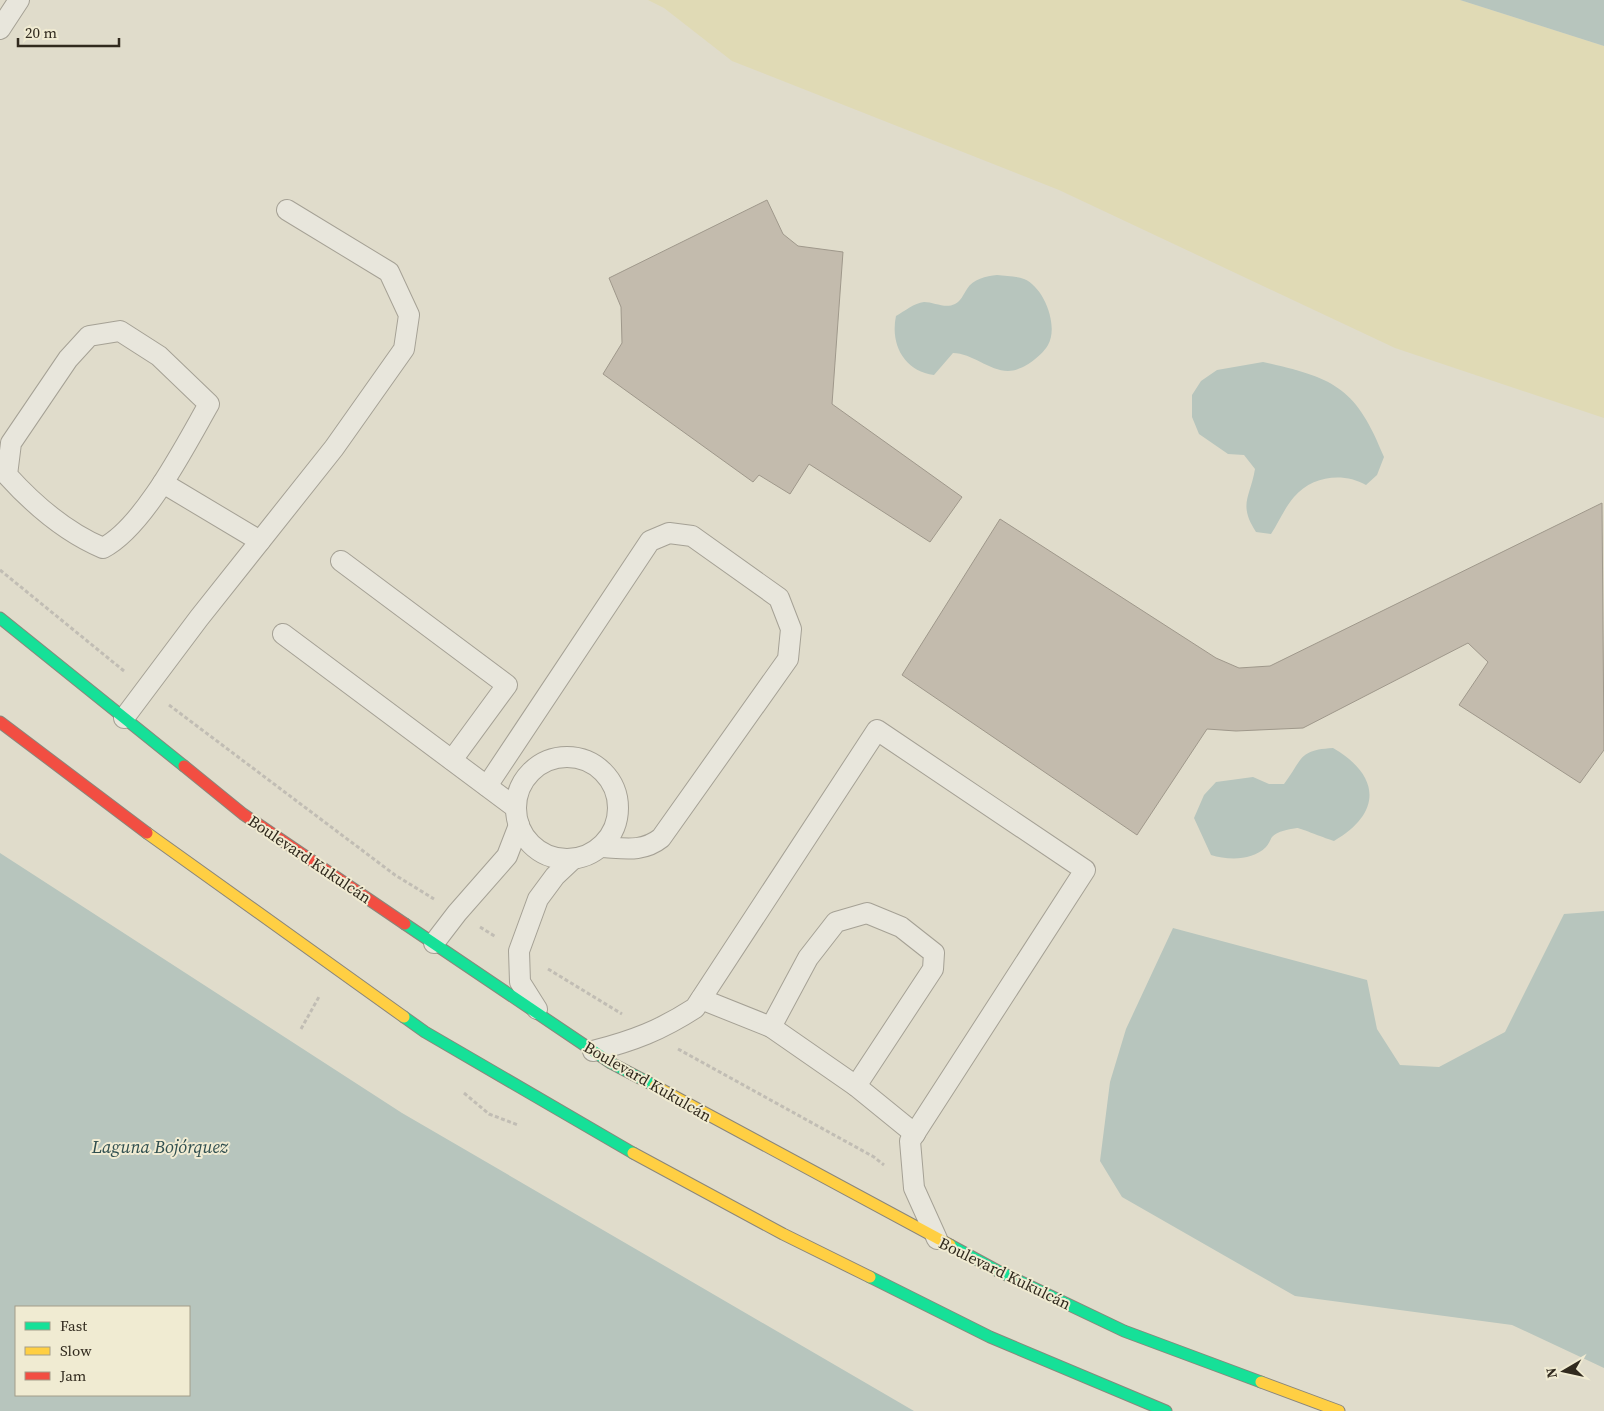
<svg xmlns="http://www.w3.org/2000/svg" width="1604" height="1411" font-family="'Source Serif 4',serif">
	<rect width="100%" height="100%" fill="#e0dccb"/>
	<polygon fill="#e0dab5" points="648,0 1460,0 1604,46 1604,418 1395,348 1059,190 732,61 664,8"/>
	<g fill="#b7c5bd" fill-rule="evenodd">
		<polygon points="1460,0 1604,0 1604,46"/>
		<path d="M997,275C1006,276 1016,276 1024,279C1044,287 1059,326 1048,345C1043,354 1028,366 1018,369C996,378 975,353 953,353L934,375C904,371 890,344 896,316C905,311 914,303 924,302C934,302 945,309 955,304C961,301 963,295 967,289C973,279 986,276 997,275Z"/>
		<path d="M1263,362C1334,378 1356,387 1384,457L1377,475L1366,485C1343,472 1312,476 1294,497C1285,507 1279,522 1271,534L1256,532C1238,504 1250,498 1255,469L1244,455L1228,454L1199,434L1192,417V395L1201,381L1217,370Z"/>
		<path d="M1333,748C1381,776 1382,813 1334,841C1327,839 1300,828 1297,828C1290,829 1277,831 1272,837C1270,840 1269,844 1266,847C1252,861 1228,860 1211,855L1194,818L1204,795L1216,782L1253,777L1269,784H1284C1303,759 1298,750 1333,748Z"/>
		<path d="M0,853L402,1113L914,1411H0ZM16,1307H189V1395H16Z"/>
		<polygon points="1604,911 1604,1368 1512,1325 1295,1296 1122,1197 1100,1161 1110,1082 1126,1029 1173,928 1367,980 1377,1029 1400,1065 1439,1067 1505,1032 1564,914"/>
	</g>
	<g fill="#c3bbad" stroke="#9f988b">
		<polygon points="767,200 783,234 798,246 843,252 832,404 962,497 930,542 809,464 790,494 759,475 753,482 603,374 622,343 621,307 609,278"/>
		<polygon points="1602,503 1604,750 1580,783 1459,705 1488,662 1468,643 1303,728 1236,731 1207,729 1137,835 902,675 1000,519 1216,658 1239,668 1270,666"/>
	</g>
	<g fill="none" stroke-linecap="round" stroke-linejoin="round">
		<g stroke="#a5a195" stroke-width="22">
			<g id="lane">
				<polyline points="0,29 19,0"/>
				<path d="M120,331L159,356L209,404C186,444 144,527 103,548C65,532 35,506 7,475L11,443L68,359L89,336Z"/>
				<polyline points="163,483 260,541"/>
				<polyline points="341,561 507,685 452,760"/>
				<polyline points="283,634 516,808"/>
				<polyline points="124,718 199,618 334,448 404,349 409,315 389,272 287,210"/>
				<circle cx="567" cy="808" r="51"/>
				<path d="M487,786L650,541L669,533L692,536L779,598L791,629L788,659L661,838C642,853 623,848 601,847"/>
				<polyline points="434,943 457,913 507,856 519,825"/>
				<polyline points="701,999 771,1027 856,1086 915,1134"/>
				<polyline points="537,1009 520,982 519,951 538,899 555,876 572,860"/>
				<polyline points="771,1027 808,958 836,922 867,913 901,927 934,953 933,969 856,1086"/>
				<path d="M593,1051C633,1041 661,1030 695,1008L877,730L1085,870L910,1141L914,1188L937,1239"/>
			</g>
		</g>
		<g stroke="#8a867b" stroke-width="13">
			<g id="fast">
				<polyline points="0,618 184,766"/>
				<polyline points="405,924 611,1063 655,1086"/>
				<polyline points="404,1017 425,1032 633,1153"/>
				<polyline points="950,1245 998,1271 1124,1331 1261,1382"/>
				<polyline points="870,1277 990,1337 1166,1411"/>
			</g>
		</g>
		<g stroke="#8a867b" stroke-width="13">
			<g id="slow">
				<polyline points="147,833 404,1017"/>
				<polyline points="655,1086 950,1245"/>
				<polyline points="633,1153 783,1234 870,1277"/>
				<polyline points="1261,1382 1339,1411"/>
			</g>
		</g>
		<g stroke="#8a867b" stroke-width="13">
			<g id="jam">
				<polyline points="0,722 147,833"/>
				<polyline points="184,766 243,814 405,924"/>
			</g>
		</g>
		<g stroke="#c1bdb4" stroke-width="3" stroke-dasharray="4 2.5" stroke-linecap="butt">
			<polyline points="0,570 124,671"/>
			<polyline points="169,705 395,875 434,899"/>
			<polyline points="480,927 496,937"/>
			<polyline points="548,969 622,1014"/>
			<polyline points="301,1029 320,995"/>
			<polyline points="678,1049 874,1157 884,1165"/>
			<polyline points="464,1093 489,1114 518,1125"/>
		</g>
		<use href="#lane" stroke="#e8e6dc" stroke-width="20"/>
		<use href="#fast" stroke="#16e098" stroke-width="11"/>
		<use href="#slow" stroke="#ffcf43" stroke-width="11"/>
		<use href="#jam" stroke="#f24e42" stroke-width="11"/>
	</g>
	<g text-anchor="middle" stroke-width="4" stroke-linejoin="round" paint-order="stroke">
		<g font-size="16" fill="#312a1e" stroke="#f0ebd2">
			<text transform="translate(310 859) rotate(34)" y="6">Boulevard Kukulcán</text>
			<text transform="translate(648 1081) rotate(30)" y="6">Boulevard Kukulcán</text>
			<text transform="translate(1005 1273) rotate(26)" y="6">Boulevard Kukulcán</text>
		</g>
		<g font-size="18" font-style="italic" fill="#2f4e4f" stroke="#f0ebd2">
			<text x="160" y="1153">Laguna Bojórquez</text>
		</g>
	</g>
	<rect x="15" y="1306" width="175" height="90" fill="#f0ebd2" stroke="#a49e8a"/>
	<rect x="25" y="1322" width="25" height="8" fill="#16e098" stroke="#a49e8a"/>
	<text x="60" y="1331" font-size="15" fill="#312a1e">Fast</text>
	<rect x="25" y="1347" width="25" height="8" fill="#ffcf43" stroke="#a49e8a"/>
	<text x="60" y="1356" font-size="15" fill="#312a1e">Slow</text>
	<rect x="25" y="1372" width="25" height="8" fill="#f24e42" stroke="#a49e8a"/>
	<text x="60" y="1381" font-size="15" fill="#312a1e">Jam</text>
	<g transform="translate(1564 1371) rotate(261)" stroke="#f0ebd2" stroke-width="4" paint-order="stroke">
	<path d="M0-4L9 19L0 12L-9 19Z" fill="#312a1e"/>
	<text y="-8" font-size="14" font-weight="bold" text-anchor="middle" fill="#312a1e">N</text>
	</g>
	<path d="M18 38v8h101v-8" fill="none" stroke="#312a1e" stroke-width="2.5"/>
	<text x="25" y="38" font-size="15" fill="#312a1e" stroke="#f0ebd2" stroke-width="4" paint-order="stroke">20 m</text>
</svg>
